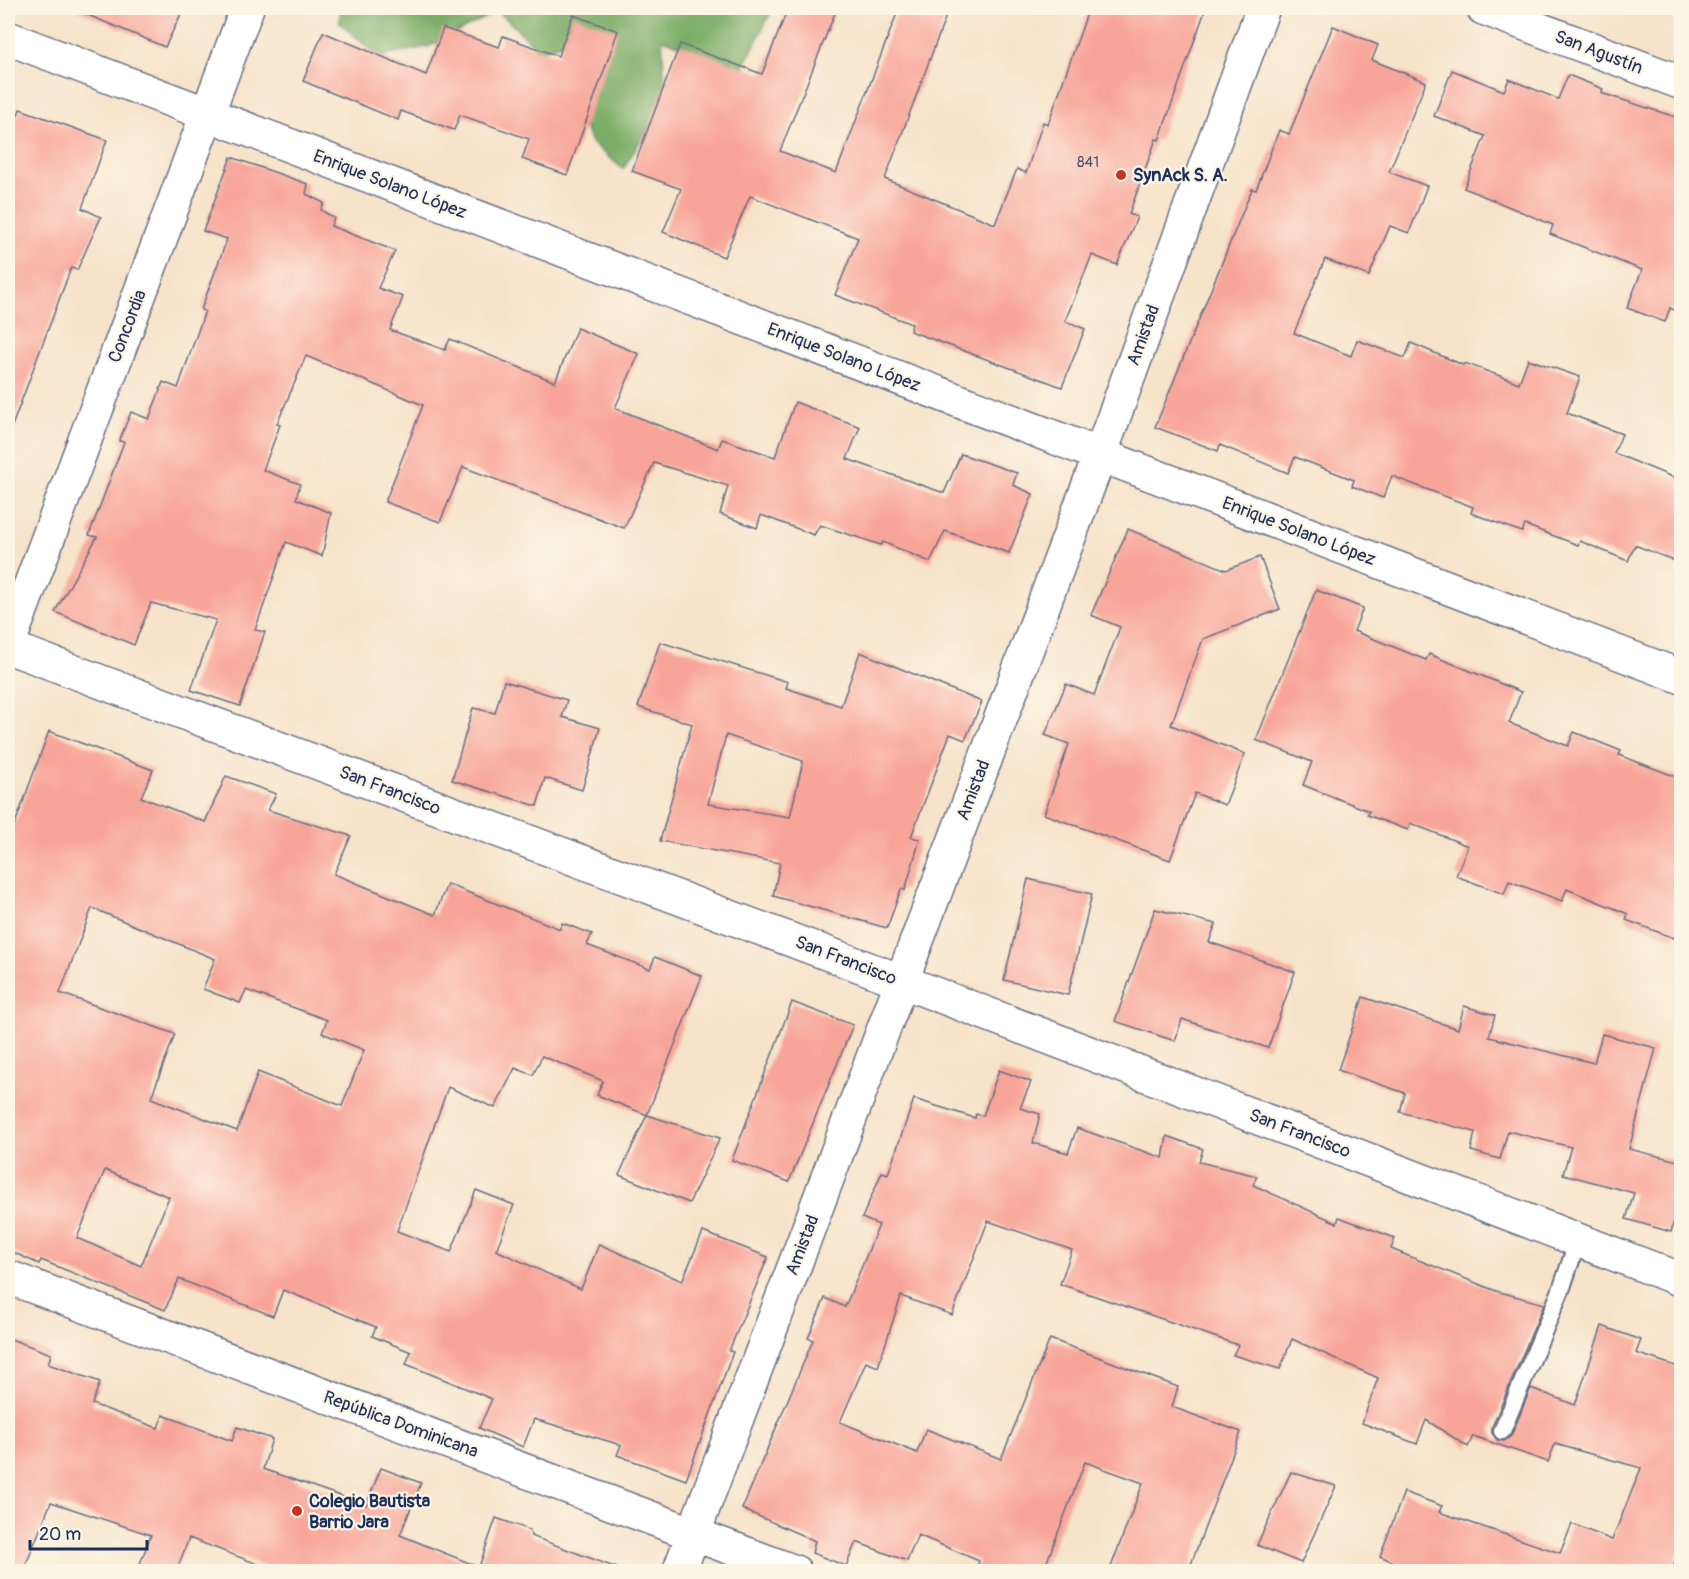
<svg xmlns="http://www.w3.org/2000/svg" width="1689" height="1579" font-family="Pangolin,sans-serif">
	<rect width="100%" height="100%" fill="#fcf5e5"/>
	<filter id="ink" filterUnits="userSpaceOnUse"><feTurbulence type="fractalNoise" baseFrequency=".0167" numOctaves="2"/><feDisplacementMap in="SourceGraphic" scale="12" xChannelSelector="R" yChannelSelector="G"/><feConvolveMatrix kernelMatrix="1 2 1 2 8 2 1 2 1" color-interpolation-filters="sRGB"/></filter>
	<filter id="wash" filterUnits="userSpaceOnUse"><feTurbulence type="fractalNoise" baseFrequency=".008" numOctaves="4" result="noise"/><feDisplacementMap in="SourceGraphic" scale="24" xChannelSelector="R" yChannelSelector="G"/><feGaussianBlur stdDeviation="1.35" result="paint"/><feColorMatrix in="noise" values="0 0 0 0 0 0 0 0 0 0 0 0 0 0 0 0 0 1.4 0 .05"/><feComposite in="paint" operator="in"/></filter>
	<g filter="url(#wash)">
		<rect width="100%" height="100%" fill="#f6e3c9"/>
		<polygon fill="#7bad68" stroke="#4b6e63" stroke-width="1.5" points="340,8 773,8 743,68 662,39 665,84 658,112 623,169 591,142 570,95 589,34 540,51 498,11 430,46 378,57 340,23"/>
		<g id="blocks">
			<g fill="#f8a599" fill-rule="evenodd">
				<polygon points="71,8 184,8 165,47"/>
				<polygon points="788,8 837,8 780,151 836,173 899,8 949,8 885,179 995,224 1017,169 1026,173 1043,122 1048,124 1089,8 1206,8 1159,140 1156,139 1129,214 1137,217 1117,265 1092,255 1065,321 1085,329 1062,387 910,331 912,324 835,295 858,238 750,196 724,257 663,232 681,189 632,171 680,44 762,74"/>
				<polygon points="573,15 618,31 567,175 522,159 529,139 460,115 454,130 401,111 398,120 303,81 323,32 426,75 443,28 499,47 503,36 558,56"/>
				<polygon points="1333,26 1378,45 1372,60 1426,82 1389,172 1427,186 1409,233 1390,226 1369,276 1325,259 1294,333 1351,356 1357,340 1405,358 1411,343 1463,365 1465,363 1519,383 1528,359 1580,377 1567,413 1622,434 1614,453 1682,481 1682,564 1635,545 1628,561 1580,541 1578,545 1525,525 1522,532 1471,513 1473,507 1392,476 1383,498 1352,486 1354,480 1295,457 1288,473 1220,445 1218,451 1155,427 1252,189 1256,190 1279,130 1289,134"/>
				<polygon points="1452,70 1504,91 1509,79 1558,99 1568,75 1603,89 1601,93 1682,119 1682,313 1670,308 1665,322 1627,308 1642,270 1550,234 1553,225 1464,188 1485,136 1434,116"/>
				<polygon points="20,109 107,140 82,208 101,217 77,270 71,268 12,426 8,425 8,143"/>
				<polygon points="231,157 308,184 306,194 324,203 321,210 334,218 331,226 395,251 378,288 403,297 390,330 445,350 450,339 555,382 577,328 639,354 615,408 718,449 722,439 775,457 795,402 860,427 847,459 944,493 961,454 1017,473 1013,485 1033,494 1009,553 945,531 930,562 883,542 881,545 820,525 814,535 761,515 757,528 720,514 728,486 654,463 624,528 463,467 440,522 385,502 423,405 306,356 277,424 280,425 263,470 300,484 296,499 331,513 322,556 286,542 255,630 265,632 240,706 191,690 216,620 151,603 134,645 55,612 97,537 89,535 124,442 119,441 131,412 149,419 163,382 178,388 205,311 201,310 227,239 203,231"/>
				<polygon points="1128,529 1226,570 1260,557 1280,609 1203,639 1171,725 1245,754 1225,805 1195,793 1170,860 1044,814 1069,744 1045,735 1066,684 1094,695 1120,627 1091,615"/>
				<polygon points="1316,590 1363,608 1354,631 1426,660 1429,654 1521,692 1509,723 1568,746 1574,732 1621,751 1619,755 1682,779 1682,919 1674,938 1626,920 1628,914 1567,889 1562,901 1509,881 1504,894 1456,876 1468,846 1410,823 1408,830 1367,815 1369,811 1303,785 1312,762 1256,740"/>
				<path d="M660,642L788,682L786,688L841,706L860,652L982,702L965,740L950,734L911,837L920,839L905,890L901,889L887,928L773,896L780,863L660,841L692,724L638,707ZM726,735L803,761L790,817L708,804Z"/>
				<polygon points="504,681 567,700 562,717 600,728 582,790 545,778 537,806 452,780 473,708 495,713"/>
				<path d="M49,731L153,770L141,797L205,822L226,776L276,794L268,810L351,836L334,874L435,915L447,884L560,929L562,923L592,934L587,945L650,969L655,957L702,976L647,1115L597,1095L603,1081L542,1056L533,1075L515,1068L495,1108L448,1087L397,1231L451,1252L476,1190L514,1205L496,1250L581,1289L599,1244L682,1281L703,1232L768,1257L729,1351L733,1352L686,1480L617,1455L621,1445L534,1419L523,1447L479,1428L492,1399L406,1364L411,1352L372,1336L376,1327L283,1290L273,1316L179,1279L165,1310L41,1260L39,1264L8,1250V821L15,824ZM92,908L215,959L203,989L240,1003L246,990L327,1020L322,1033L364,1050L342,1106L258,1072L237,1131L151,1098L175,1034L60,993ZM105,1170L169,1197L141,1266L77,1238Z"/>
				<polygon points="1028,879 1092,894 1068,995 1004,980"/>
				<polygon points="1155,909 1216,924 1209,942 1295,972 1268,1048 1182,1019 1175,1041 1115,1021"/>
				<polygon points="1363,997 1458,1029 1464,1006 1495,1015 1489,1037 1594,1063 1602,1034 1656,1048 1629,1149 1682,1162 1682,1192 1671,1232 1626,1219 1634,1193 1563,1174 1571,1147 1508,1131 1500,1159 1471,1151 1475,1132 1400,1112 1405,1093 1338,1070"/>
				<polygon points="792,1002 853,1025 789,1182 732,1160"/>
				<polygon points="999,1070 1031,1082 1020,1108 1040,1114 1033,1143 1068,1153 1077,1128 1163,1158 1167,1136 1203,1149 1199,1162 1257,1176 1253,1185 1337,1223 1339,1217 1395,1238 1391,1249 1496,1291 1544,1304 1492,1427 1492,1433 1497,1440 1504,1441 1511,1436 1531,1388 1575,1405 1602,1326 1641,1340 1636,1353 1682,1368 1682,1545 1674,1565 1682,1569 1682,1572 1416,1572 1380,1556 1404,1492 1442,1506 1439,1512 1560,1553 1572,1524 1612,1540 1641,1468 1555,1444 1548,1462 1473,1436 1468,1447 1426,1420 1417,1444 1362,1423 1378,1378 1292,1339 1280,1369 1233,1355 1238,1345 1060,1284 1072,1250 988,1221 952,1315 901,1296 878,1367 866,1362 840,1422 917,1453 926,1429 1001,1459 1050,1339 1178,1387 1172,1407 1241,1432 1188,1572 1109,1572 1143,1483 1085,1462 1043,1572 975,1572 979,1561 918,1535 907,1561 856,1542 846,1566 812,1553 815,1541 742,1509 813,1340 808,1338 825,1298 845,1307 879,1225 862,1218 882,1172 888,1174 914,1099 975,1118 976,1114 983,1116"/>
				<polygon points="647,1115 720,1138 689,1203 619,1175"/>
				<polygon points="8,1338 51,1354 48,1364 100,1382 92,1404 158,1428 163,1415 232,1441 237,1427 272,1439 263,1469 366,1505 381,1468 421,1483 400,1535 479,1567 496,1518 530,1530 531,1536 617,1568 616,1572 279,1572 189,1538 176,1572 160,1572 140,1564 151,1535 51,1502 23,1572 8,1572"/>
				<polygon points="1291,1472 1336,1486 1301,1563 1257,1545"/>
			</g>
		</g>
	</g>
	<g filter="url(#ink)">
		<use href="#blocks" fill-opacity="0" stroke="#686e83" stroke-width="1.5"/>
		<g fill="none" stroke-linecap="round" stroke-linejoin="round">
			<g stroke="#686e83" stroke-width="20">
				<polyline id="lane" points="1502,1431 1561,1290 1578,1240"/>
			</g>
			<g stroke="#686e83" stroke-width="36">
				<g id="street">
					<polyline points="1483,8 1682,83"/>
					<polyline points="8,38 1682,677"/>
					<polyline points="8,645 247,8"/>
					<polyline points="8,647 901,981 1682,1280"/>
					<polyline points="8,1277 795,1572"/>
					<polyline points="679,1572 1100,455 1263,8"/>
				</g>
			</g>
			<use href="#lane" stroke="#fff" stroke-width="16"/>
			<use href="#street" stroke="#fff" stroke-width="33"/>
		</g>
	</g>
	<g fill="#c8321e" stroke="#fcf5e5" stroke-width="2">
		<circle cx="1121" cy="175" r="6"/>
		<circle cx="297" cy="1511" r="6"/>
	</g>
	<g text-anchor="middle" stroke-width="4.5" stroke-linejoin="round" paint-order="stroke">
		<g font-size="15" fill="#524c6d">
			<text x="1088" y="167">841</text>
		</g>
		<g font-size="18" fill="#1b2f5e" stroke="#fcf5e5">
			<text transform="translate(1599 52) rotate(21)" y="6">San Agustín</text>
			<text transform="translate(390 184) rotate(21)" y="6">Enrique Solano López</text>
			<text transform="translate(127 326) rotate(-69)" y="6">Concordia</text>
			<text transform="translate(1143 335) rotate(-70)" y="6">Amistad</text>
			<text transform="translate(844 357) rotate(21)" y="6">Enrique Solano López</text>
			<text transform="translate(1299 531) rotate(21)" y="6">Enrique Solano López</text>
			<text transform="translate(390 790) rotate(21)" y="6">San Francisco</text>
			<text transform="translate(973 790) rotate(-69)" y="6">Amistad</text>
			<text transform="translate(846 960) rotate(21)" y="6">San Francisco</text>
			<text transform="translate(1300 1133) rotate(21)" y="6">San Francisco</text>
			<text transform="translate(802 1245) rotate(-69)" y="6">Amistad</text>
			<text transform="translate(401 1424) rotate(20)" y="6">República Dominicana</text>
		</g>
		<g font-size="18" font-weight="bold" fill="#1b2f5e" stroke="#fcf5e5" text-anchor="start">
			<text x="1133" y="181">SynAck S. A.</text>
			<text x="309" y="1507">Colegio Bautista<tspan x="309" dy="21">Barrio Jara</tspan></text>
		</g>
	</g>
	<rect width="1689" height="1579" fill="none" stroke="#fcf5e5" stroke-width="30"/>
	<path d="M30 1540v9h117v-9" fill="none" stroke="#1b2f5e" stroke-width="3"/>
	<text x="39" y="1540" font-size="18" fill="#1b2f5e" stroke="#fcf5e5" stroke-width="4.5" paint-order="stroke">20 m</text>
</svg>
